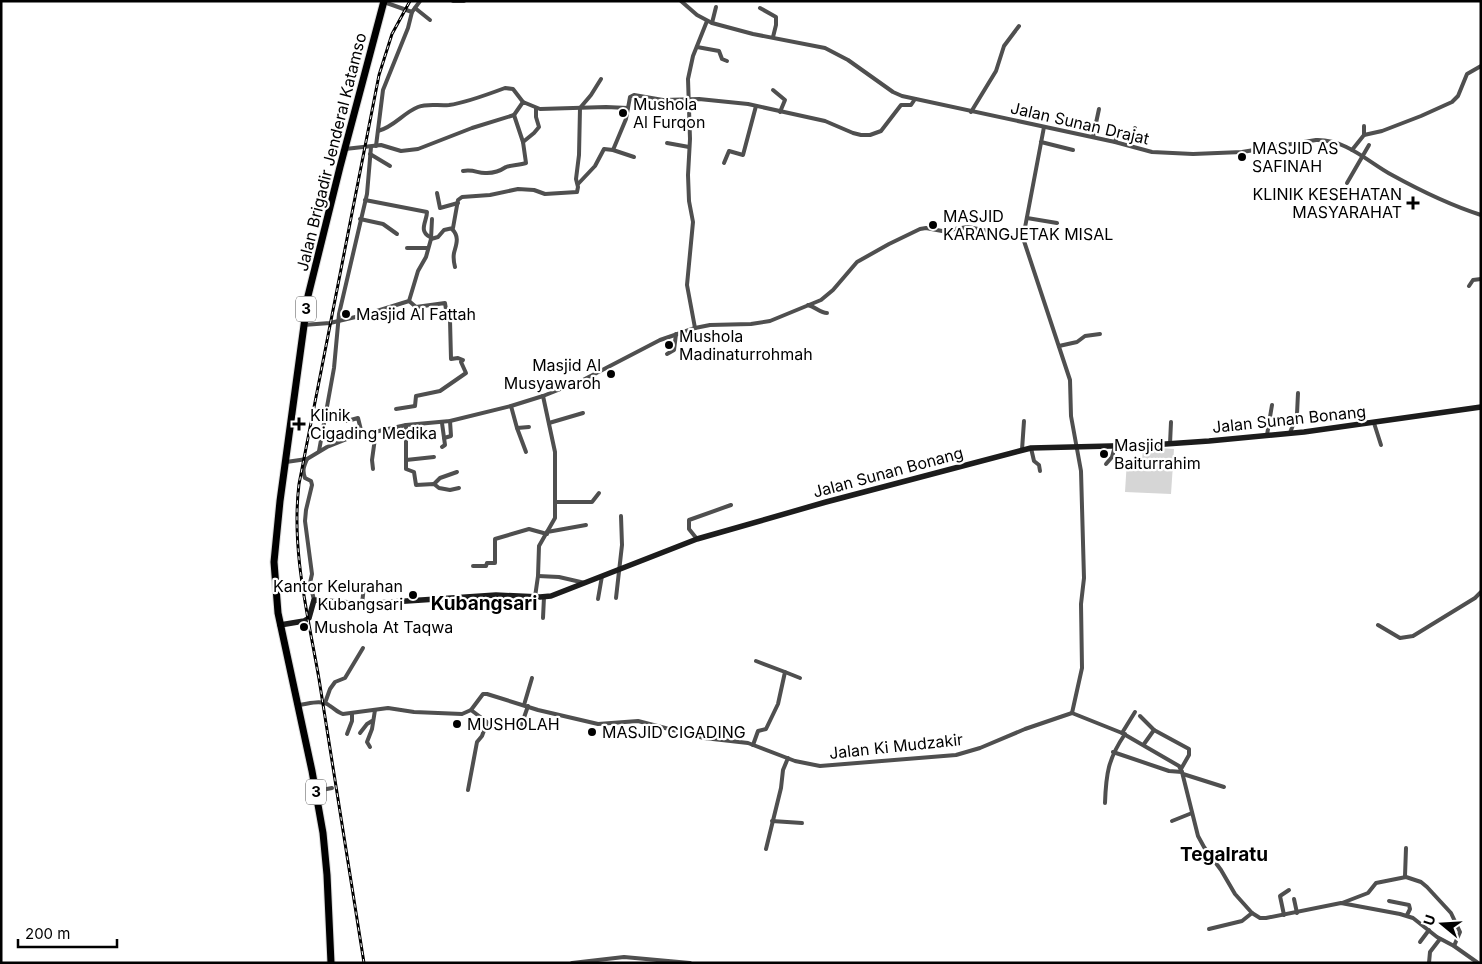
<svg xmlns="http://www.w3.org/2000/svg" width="1482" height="964" font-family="Inter,sans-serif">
	<rect width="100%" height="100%" fill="#fff"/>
	<polygon fill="#d6d6d6" points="1143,447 1174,449 1171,494 1125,492 1127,460 1142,461"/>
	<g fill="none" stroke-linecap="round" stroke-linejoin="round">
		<g stroke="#dbdbdb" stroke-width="9">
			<polyline id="highway" points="331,963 327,875 323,833 312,771 278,613 274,562 280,501 308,296 340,167 384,1"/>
		</g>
		<g stroke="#4f4f4f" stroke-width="4">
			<polyline points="453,1 464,1"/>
			<path d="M681,1L697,15L712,23L753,34L825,48L848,60L893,92L902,96L1115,142L1152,152L1193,154L1242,152L1316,140C1346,139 1368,162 1392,175C1421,191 1450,205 1481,215"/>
			<polyline points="384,2 412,12"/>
			<polyline points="415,8 430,20"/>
			<polyline points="760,8 776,17 776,25 773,37"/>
			<polyline points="712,23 716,7"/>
			<polyline points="697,47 719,51 722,59 727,61"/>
			<polyline points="773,90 785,100 780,112"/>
			<polyline points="971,112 996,71 1004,46 1019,26"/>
			<polyline points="1044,127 1023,238 1070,380 1071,416 1081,471 1084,578 1081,604 1082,668 1072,713"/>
			<path d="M378,131C394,127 403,113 418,107C428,103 438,106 449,105C465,103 489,94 505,88L513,89L523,102"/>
			<polyline points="1364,135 1364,126"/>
			<polyline points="1093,137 1099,109"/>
			<polyline points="523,142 534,133 539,127 536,117 536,108"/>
			<polyline points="1041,142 1073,150"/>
			<polyline points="1115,142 1118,134 1132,135 1135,128"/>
			<polyline points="667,143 689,147"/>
			<polyline points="376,146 383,90 408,28 412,12 420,1"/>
			<polyline points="345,149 381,145 401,151 418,149 472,128 514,115 523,102 540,109 606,107 628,108 630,97 634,95 663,100 699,99 748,104 825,121 853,133 861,135 870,135 881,131 901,105 911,105 915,99"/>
			<polyline points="613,150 634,157"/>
			<polyline points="1352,150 1364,135 1382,131 1421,116 1452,102 1458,96 1467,74 1481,66"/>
			<polyline points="370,154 390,166"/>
			<polyline points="724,163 729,151 743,155 756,106"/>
			<path d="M463,171C475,169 478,174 487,173C495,173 500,171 506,167C511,165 520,165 526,163L523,142L514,115"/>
			<polyline points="1347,183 1369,145"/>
			<polyline points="578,184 595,166 604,149 613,150 626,119 628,108"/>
			<polyline points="437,193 440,208 458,203"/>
			<path d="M365,200L427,212C427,221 418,231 430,237"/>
			<polyline points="1027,218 1057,223"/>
			<polyline points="360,219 383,224 397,234"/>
			<path d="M452,229C460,237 456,245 454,253C453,258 454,263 455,267"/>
			<polyline points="431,239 438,237 444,230 453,228 458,200 462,197 490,195 518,189 534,190 545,194 577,192 578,187 576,179 579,155 580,108 591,95 601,79"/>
			<polyline points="407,248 428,248"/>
			<polyline points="1469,286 1473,280 1481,279"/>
			<path d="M808,305C816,307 820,313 827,313"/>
			<polyline points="303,325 330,323 364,315 409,301 418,271 426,257 431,239 432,219"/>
			<polyline points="695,328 687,285 693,222 689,201 688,175 690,139 688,79 693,56 707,21"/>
			<polyline points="1059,346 1077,342 1085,336 1100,334"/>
			<polyline points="667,354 674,350 676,334"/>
			<polyline points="511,406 517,428 529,427"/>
			<polyline points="396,409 415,406 416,396 440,391 466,373 461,362 463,360 458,358 451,359 450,320 447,316 445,303 416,307 409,301"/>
			<polyline points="347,421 358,418 362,434"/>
			<polyline points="442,423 445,445 442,447"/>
			<polyline points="549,423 583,413"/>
			<polyline points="1374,423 1381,445"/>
			<polyline points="406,425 406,469 414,472 416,485 434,484 439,488 450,490 459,488"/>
			<polyline points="517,428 526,452"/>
			<polyline points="1290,433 1297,414 1298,393"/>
			<polyline points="1267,435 1272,405"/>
			<polyline points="444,438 451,436 450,421"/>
			<polyline points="1170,444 1171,422"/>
			<polyline points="1031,448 1034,461 1039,465 1040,471"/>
			<polyline points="1022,450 1024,421"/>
			<polyline points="319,451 334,368 339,314 367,194 371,147"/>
			<path d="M307,459C304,466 302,470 305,478L311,481L312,485L306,510L305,521L312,574L310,583L314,600"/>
			<polyline points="406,460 434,457"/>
			<polyline points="286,462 307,459 327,447 352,437 406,425 450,421 511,406 543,396 583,380 660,340 695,328 710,325 751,324 770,321 821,300 833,290 857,262 889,244 920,229 926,228 942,231 968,227 1023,238"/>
			<polyline points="1106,464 1112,457 1115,446"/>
			<polyline points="373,469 372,460 376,431"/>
			<polyline points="434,484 440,478 457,472"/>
			<polyline points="555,502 592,502 599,493"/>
			<polyline points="547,532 586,525"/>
			<polyline points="697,539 689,529 689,520 731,505"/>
			<polyline points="473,566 486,566 487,563 495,563 495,539 529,529 547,534"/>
			<polyline points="538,576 559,577 585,583"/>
			<polyline points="535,597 538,576 539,546 555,518 555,452 543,396"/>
			<polyline points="616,598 622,545 621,516"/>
			<polyline points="598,599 602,576"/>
			<polyline points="362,604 364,586"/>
			<polyline points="543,618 544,597"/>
			<polyline points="1378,625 1400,638 1413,636 1475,598 1481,592"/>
			<polyline points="785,672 800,678"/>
			<polyline points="325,703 330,689 335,682 345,678 363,648"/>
			<path d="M299,705C309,704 321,699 330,706C335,709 338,713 343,714L388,708L414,712L462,714L471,710L483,694H487L538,710L598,724L638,721L704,738L748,743L795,761L820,766L956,755L980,748L1025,729L1072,713L1122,733L1179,766L1182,772L1198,836L1204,847L1221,870L1235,894L1252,913L1260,918H1266L1341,903L1400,914L1413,918L1437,937L1454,946L1478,963"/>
			<polyline points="524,705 532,678"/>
			<polyline points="1140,716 1154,730 1144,744"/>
			<polyline points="520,729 528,706"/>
			<polyline points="1154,730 1189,749 1189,755 1181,769"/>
			<polyline points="360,733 367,724 372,721"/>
			<polyline points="1122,733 1135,712"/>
			<polyline points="347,734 352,721 352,714"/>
			<polyline points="753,745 758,731 766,729 778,704 785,672 756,661"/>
			<polyline points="370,747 367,742 372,729 375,710"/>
			<polyline points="1113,752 1169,771 1182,772"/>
			<polyline points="1183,774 1224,787"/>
			<polyline points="468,790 477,742 482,736 487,722 471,710"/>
			<polyline points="316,791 332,788"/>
			<path d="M1105,803C1106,774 1108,759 1125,734"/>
			<polyline points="772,821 802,823"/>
			<polyline points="1172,821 1192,813"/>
			<polyline points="766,849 781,788 783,770 788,758"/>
			<polyline points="1405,876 1406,848"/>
			<polyline points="1294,899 1297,913"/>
			<polyline points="1389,901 1409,905 1410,909 1407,915"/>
			<polyline points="1342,903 1368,893 1376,883 1406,877 1421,882 1427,887 1451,913 1460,932 1454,946"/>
			<polyline points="1284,915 1280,896 1289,890"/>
			<polyline points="1209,929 1242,921 1252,913"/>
			<polyline points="1420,942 1429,930"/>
			<polyline points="572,963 624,957 690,963"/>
			<polyline points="1429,963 1430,952 1440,939"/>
		</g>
		<polyline stroke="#1c1c1c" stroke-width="5.5" points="280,625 304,621 309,618 314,600 362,604 496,595 540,597 551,596 697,539 826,502 1031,448 1151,445 1209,441 1304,432 1481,407"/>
		<use href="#highway" stroke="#000" stroke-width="7"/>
		<g stroke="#000" stroke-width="3">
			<path id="rail" d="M364,963C349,868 334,774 319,679C308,615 291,550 299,484L379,75L392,34L410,1"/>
		</g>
		<use href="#rail" stroke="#fff" stroke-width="1" stroke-dasharray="4" stroke-linecap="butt"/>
	</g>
	<g fill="#000" stroke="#fff" stroke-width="2">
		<circle cx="623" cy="113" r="5"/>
		<circle cx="1242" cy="157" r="5"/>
		<path d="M1410.5 195.5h5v5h5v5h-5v5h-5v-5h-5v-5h5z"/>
		<circle cx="933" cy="225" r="5"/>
		<circle cx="346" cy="314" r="5"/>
		<circle cx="669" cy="345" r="5"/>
		<circle cx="611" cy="374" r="5"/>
		<path d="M296.5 416.5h5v5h5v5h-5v5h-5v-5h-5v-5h5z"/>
		<circle cx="1104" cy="454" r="5"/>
		<circle cx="413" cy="595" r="5"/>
		<circle cx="304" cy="627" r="5"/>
		<circle cx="457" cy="724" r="5"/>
		<circle cx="592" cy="732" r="5"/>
	</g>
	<g text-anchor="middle" stroke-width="4.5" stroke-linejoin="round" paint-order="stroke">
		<g fill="#fff" stroke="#4c4c4c" stroke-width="1">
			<rect x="296" y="296.5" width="20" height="25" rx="4"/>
			<rect x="306" y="779.5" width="20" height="25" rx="4"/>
		</g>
		<g font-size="15" font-weight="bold" fill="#000">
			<text x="306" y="314">3</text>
			<text x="316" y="797">3</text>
		</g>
		<g font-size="16" fill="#000" stroke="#fff" text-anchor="start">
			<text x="633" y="110">Mushola<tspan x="633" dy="18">Al Furqon</tspan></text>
			<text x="1252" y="154">MASJID AS<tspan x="1252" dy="18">SAFINAH</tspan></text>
			<text x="1402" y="200" text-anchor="end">KLINIK KESEHATAN<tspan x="1402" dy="18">MASYARAHAT</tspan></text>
			<text x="943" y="222">MASJID<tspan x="943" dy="18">KARANGJETAK MISAL</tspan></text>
			<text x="356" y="320">Masjid Al Fattah</text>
			<text x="679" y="342">Mushola<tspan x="679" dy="18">Madinaturrohmah</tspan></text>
			<text x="601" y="371" text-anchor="end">Masjid Al<tspan x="601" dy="18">Musyawaroh</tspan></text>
			<text x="310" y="421">Klinik<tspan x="310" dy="18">Cigading Medika</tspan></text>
			<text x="1114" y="451">Masjid<tspan x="1114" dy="18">Baiturrahim</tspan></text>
			<text x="403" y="592" text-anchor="end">Kantor Kelurahan<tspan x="403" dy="18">Kubangsari</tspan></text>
			<text x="314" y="633">Mushola At Taqwa</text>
			<text x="467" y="730">MUSHOLAH</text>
			<text x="602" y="738">MASJID CIGADING</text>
		</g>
		<g font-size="16" fill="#000" stroke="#fff">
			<text transform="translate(1080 123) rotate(13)" y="6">Jalan Sunan Drajat</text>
			<text transform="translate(331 152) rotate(-76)" y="6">Jalan Brigadir Jenderal Katamso</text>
			<text transform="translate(1289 419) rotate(-6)" y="6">Jalan Sunan Bonang</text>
			<text transform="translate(888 472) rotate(-15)" y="6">Jalan Sunan Bonang</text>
			<text transform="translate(896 746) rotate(-6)" y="6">Jalan Ki Mudzakir</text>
		</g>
		<g font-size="19" font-weight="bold" fill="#000" stroke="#fff">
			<text x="484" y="610">Kubangsari</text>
			<text x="1224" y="861">Tegalratu</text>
		</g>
	</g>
	<rect width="1482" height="964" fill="none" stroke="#000000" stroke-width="5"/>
	<g transform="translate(1442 924) rotate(288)" stroke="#ffffff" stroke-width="4" paint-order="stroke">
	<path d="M0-4L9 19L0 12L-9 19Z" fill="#000000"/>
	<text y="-8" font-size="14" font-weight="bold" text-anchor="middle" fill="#000000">U</text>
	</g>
	<path d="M18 939v8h99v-8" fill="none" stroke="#000000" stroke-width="2.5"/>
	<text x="25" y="939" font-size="15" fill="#000000" stroke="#ffffff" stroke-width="4" paint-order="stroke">200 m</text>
</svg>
